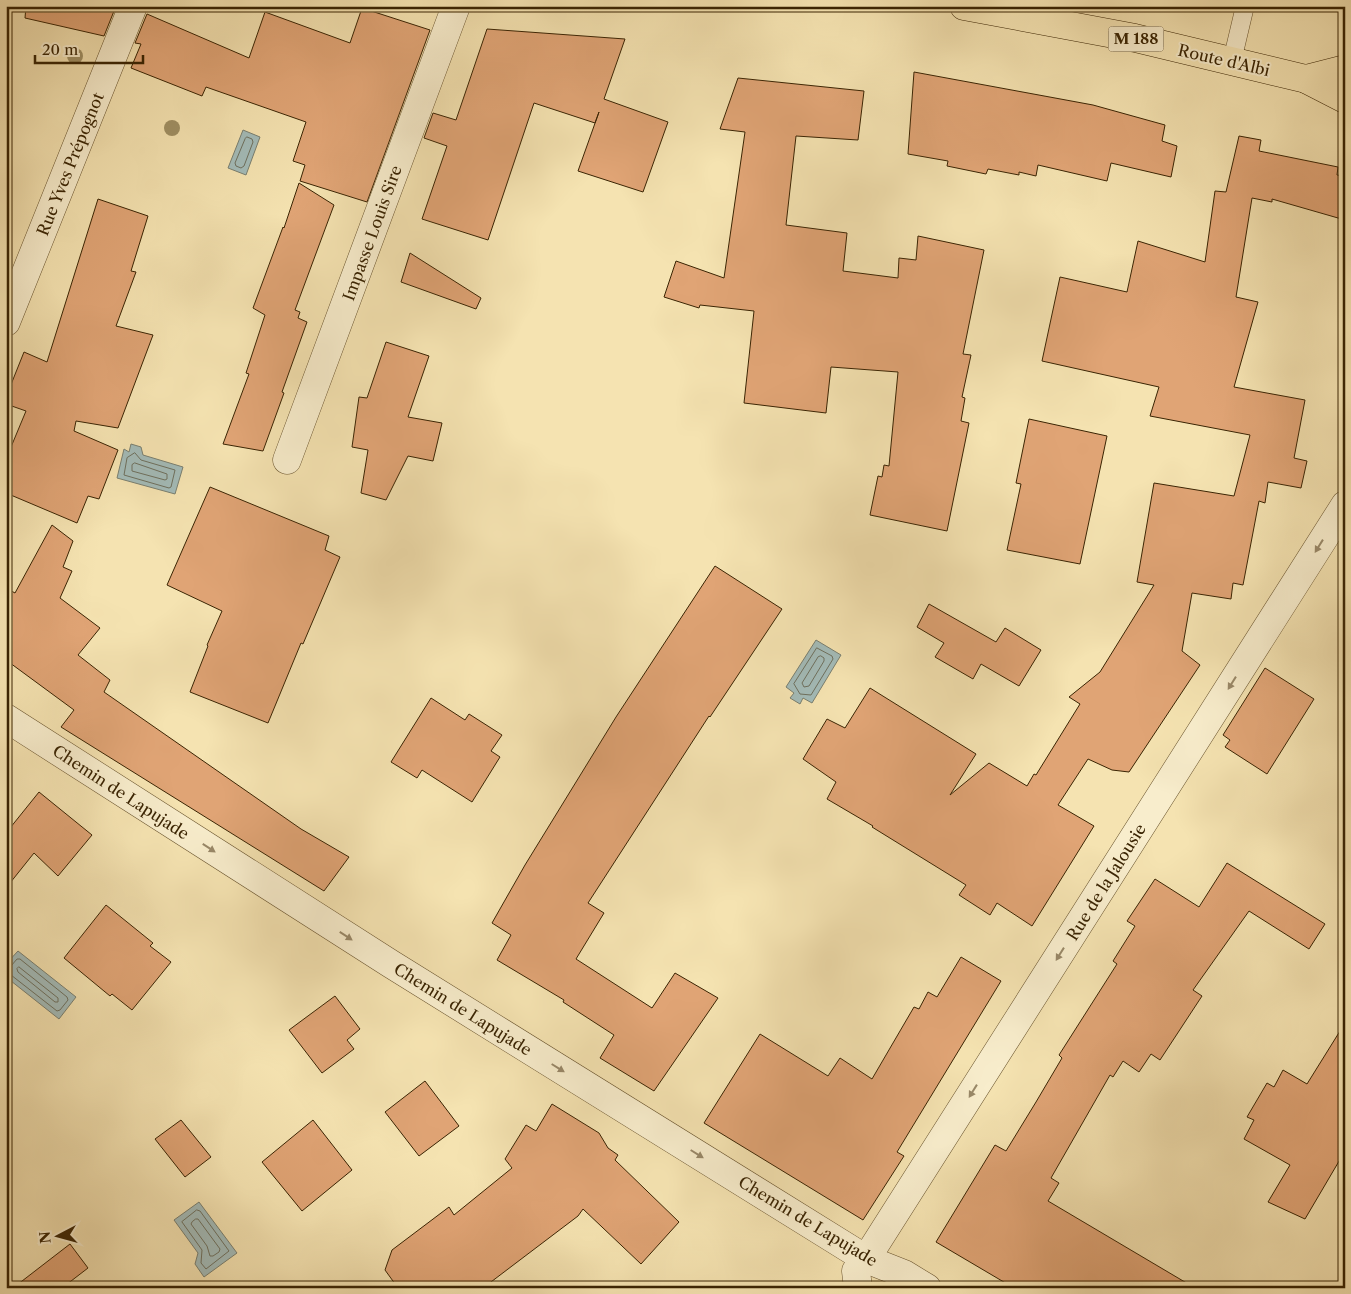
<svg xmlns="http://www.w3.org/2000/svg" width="1351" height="1294" font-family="'Libre Caslon Text',serif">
	<rect width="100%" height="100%" fill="#f5e3b1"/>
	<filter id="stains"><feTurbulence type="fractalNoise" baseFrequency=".004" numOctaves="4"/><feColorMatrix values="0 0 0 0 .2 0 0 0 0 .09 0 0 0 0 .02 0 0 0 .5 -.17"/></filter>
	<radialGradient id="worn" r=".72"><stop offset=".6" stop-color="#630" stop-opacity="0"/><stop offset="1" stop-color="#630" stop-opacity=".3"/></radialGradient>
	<g fill="#a3bbb8" stroke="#797f70">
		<polygon points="243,130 260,137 246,175 228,168"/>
		<polygon points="131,444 141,447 143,455 183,467 175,494 117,478 124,449 129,452"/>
		<polygon points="816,640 841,655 812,703 803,698 800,704 790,698 794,693 786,687"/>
		<polygon points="18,951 76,997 59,1019 6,977 6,964"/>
		<polygon points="199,1202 237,1253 204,1277 195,1264 198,1253 174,1220"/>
	</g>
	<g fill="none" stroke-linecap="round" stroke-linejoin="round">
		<g stroke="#6e705e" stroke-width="1">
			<polygon points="247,137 252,139 253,142 244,166 241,168 236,166 235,163 245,139"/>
			<polygon points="135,453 141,460 175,470 171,487 169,488 124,475 127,458"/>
			<polygon points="135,463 167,474 167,479 165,480 132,471 132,465"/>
			<polygon points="817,648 832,656 833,659 811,695 800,694 794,684"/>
			<polygon points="821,656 824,658 824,661 809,686 804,687 802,683 818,657"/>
			<polyline points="6,967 11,966 17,959 20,959 67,997 68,1000 60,1010 57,1011 11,975 6,974"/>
			<polygon points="19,967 58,998 58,1002 55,1002 18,972 17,969"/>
			<polygon points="197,1210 200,1211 229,1251 206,1269 201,1263 202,1250 182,1222"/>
			<polygon points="196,1219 198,1219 220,1249 219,1252 213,1256 210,1256 207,1246 191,1224 192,1222"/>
		</g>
	</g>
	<g fill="#e0a475" stroke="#3a2403">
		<polygon points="26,6 116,6 104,36 25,18"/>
		<polygon points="362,8 430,30 367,202 300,181 305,165 293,161 306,122 206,87 202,96 131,68 141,44 135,43 147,14 249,58 265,12 350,43"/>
		<polygon points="487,29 625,39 604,99 668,122 643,192 578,171 599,112 595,123 534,103 488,240 422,219 447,146 424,138 433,113 456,120"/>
		<polygon points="914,72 1093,105 1165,125 1162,141 1177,146 1171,177 1111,163 1107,181 1038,165 1036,176 1019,172 1019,175 988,169 986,174 947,166 948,161 908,154"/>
		<polygon points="738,78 864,91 858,140 796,136 786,225 847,233 843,271 898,278 899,258 916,260 918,236 984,250 963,354 971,355 962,397 965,398 961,421 969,423 947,531 870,515 878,476 882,477 884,465 889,466 898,372 831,367 826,413 744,403 754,311 700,305 699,308 664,297 676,261 724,278 745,132 720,129"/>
		<polygon points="1239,136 1261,140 1259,151 1338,167 1337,175 1345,176 1345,220 1272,199 1272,202 1252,198 1236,297 1258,302 1234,387 1305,400 1294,458 1307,461 1301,488 1268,482 1265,503 1259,501 1243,585 1233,583 1231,599 1192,593 1182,651 1200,665 1129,772 1112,770 1088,759 1058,805 1094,826 1032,926 997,903 990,915 959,895 966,885 872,827 873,826 827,799 836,782 803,759 827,719 845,728 870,688 976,754 950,795 989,763 1027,786 1034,774 1036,775 1080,704 1069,697 1100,672 1154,585 1137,582 1154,483 1234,496 1250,435 1150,416 1159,387 1042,361 1060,277 1127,292 1138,241 1205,262 1215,191 1226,192"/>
		<polygon points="299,183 334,205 295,310 300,312 298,318 307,322 282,392 284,393 263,451 223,444 249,374 246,373 265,315 253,308 283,227 284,228"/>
		<polygon points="98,199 148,216 131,271 136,272 116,326 153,335 118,428 76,421 74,431 118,450 99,499 88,496 77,523 6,493 6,459 26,411 6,404 6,397 24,352 47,362"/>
		<polygon points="410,253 481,298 476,309 401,282"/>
		<polygon points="386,342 429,356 408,417 442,423 433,461 408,456 386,500 361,493 368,450 352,447 359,397 367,398"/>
		<polygon points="1029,419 1107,436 1080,564 1007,550 1021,484 1016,483"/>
		<polygon points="210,487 329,536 325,550 340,557 303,644 301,643 268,723 190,692 208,646 207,645 222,611 167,585"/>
		<polygon points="52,525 73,541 63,567 72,571 60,598 100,628 78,655 110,680 104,692 301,829 349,857 324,891 61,727 74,710 6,660 6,588 15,593"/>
		<polygon points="715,566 782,609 710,717 709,716 588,903 604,913 576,959 652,1008 675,973 718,998 654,1091 600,1058 614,1035 563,1002 564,1000 497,960 511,935 492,923 525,865 616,717"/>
		<polygon points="929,604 996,642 1005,628 1041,650 1019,686 981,664 973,679 935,657 944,643 917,627"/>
		<polygon points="1265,668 1314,699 1267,774 1225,747 1230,740 1223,735"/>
		<polygon points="431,698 465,720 469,714 502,735 491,751 500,757 472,802 422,770 417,778 391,762"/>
		<polygon points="39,792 92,835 58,876 34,853 6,888 6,833"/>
		<polygon points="1227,863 1325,924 1309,949 1249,911 1193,990 1202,996 1160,1060 1151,1054 1139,1072 1123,1061 1113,1077 1110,1075 1051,1178 1059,1183 1048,1201 1195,1288 1014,1288 936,1242 995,1145 1006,1151 1036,1102 1062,1058 1059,1055 1117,964 1113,961 1135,926 1127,921 1155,879 1199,907"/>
		<polygon points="106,905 153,943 150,946 171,962 132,1010 112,994 110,996 64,958"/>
		<polygon points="961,957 1001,981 897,1152 904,1156 863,1220 704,1123 760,1034 828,1076 840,1058 872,1079 914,1007 919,1009 928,992 937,997"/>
		<polygon points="335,996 360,1029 347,1040 354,1049 322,1073 289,1030"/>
		<polygon points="1345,1023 1345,1151 1305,1219 1268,1202 1290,1165 1244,1139 1254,1120 1247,1117 1267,1083 1274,1087 1283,1070 1307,1084"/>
		<polygon points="425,1081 459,1126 419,1156 385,1112"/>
		<polygon points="552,1104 599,1133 608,1148 618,1155 615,1160 679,1222 641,1264 583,1209 578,1216 483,1288 398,1288 385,1270 392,1250 449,1207 454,1215 512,1168 505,1159 526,1125 536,1131"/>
		<polygon points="181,1120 211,1157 185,1177 155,1139"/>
		<polygon points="313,1120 352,1170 302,1211 262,1162"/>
		<polygon points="70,1244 88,1268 62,1288 13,1288"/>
	</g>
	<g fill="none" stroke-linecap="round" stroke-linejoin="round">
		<g stroke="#69542e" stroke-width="19">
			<polyline id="service" points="1232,61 1245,6"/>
		</g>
		<g stroke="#69542e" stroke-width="29">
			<g id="minor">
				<polyline points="6,322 133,6"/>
				<polyline points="287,460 456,6"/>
				<polyline points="6,718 391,964 866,1259 904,1274 927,1288"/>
				<polyline points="858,1288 856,1271 866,1259 1345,505"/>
			</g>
		</g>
		<g stroke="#3a2403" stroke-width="29">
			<g id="primary">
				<polyline points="964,6 1135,38 1306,79 1345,99"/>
				<polyline points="1306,79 1345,69"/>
			</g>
		</g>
		<use href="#service" stroke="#f8edcc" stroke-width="18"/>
		<use href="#minor" stroke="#f8edcc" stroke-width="28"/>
		<use href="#primary" stroke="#f5e3b1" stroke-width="28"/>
	</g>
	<g fill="#a09064">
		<circle cx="75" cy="56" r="8"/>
		<circle cx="172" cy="128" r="8"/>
	</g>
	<defs><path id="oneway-solid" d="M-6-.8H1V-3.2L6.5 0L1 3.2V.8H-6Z" transform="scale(1.25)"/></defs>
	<g fill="#998868">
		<use href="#oneway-solid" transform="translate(1319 546) rotate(122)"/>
		<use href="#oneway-solid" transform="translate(1232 683) rotate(122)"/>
		<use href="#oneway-solid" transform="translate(209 848) rotate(33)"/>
		<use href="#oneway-solid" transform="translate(346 936) rotate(33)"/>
		<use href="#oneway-solid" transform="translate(1060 954) rotate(122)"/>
		<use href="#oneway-solid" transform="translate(558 1068) rotate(32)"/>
		<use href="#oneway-solid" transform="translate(973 1091) rotate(122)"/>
		<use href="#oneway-solid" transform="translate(697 1154) rotate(32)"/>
	</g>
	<g text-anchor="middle" stroke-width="4" stroke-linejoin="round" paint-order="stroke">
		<rect fill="#f8edcc" stroke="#73603f" stroke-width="1" x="1108.5" y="26.5" width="55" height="25" rx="4"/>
		<g font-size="15" font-weight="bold" fill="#3a2403">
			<text x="1136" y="44">M 188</text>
		</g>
		<g font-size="16" fill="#3a2403" stroke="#f8edcc">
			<text transform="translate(1224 60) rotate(13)" y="6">Route d'Albi</text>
			<text transform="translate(70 164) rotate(-68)" y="6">Rue Yves Prépognot</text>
			<text transform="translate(372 233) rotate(-70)" y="6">Impasse Louis Sire</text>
			<text transform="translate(121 792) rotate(33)" y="6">Chemin de Lapujade</text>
			<text transform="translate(1106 882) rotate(-58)" y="6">Rue de la Jalousie</text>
			<text transform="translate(463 1009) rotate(32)" y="6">Chemin de Lapujade</text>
			<text transform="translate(808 1221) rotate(31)" y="6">Chemin de Lapujade</text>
		</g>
	</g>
	<rect width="1351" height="1294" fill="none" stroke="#f5e3b1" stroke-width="25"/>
	<rect x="8" y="8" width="1336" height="1279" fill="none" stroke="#3a2403" stroke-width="2.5"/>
	<rect x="12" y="12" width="1326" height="1269" fill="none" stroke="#3a2403"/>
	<g transform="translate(58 1236) rotate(264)" stroke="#f8edcc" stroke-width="4" paint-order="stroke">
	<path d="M0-4L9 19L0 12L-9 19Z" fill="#3a2403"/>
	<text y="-8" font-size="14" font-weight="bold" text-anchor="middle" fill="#3a2403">N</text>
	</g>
	<path d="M35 55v8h108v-8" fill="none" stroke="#3a2403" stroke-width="2.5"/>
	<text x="42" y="55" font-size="15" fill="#3a2403" stroke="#f8edcc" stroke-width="4" paint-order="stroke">20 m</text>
	<rect width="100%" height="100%" filter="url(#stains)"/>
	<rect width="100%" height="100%" fill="url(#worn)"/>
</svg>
